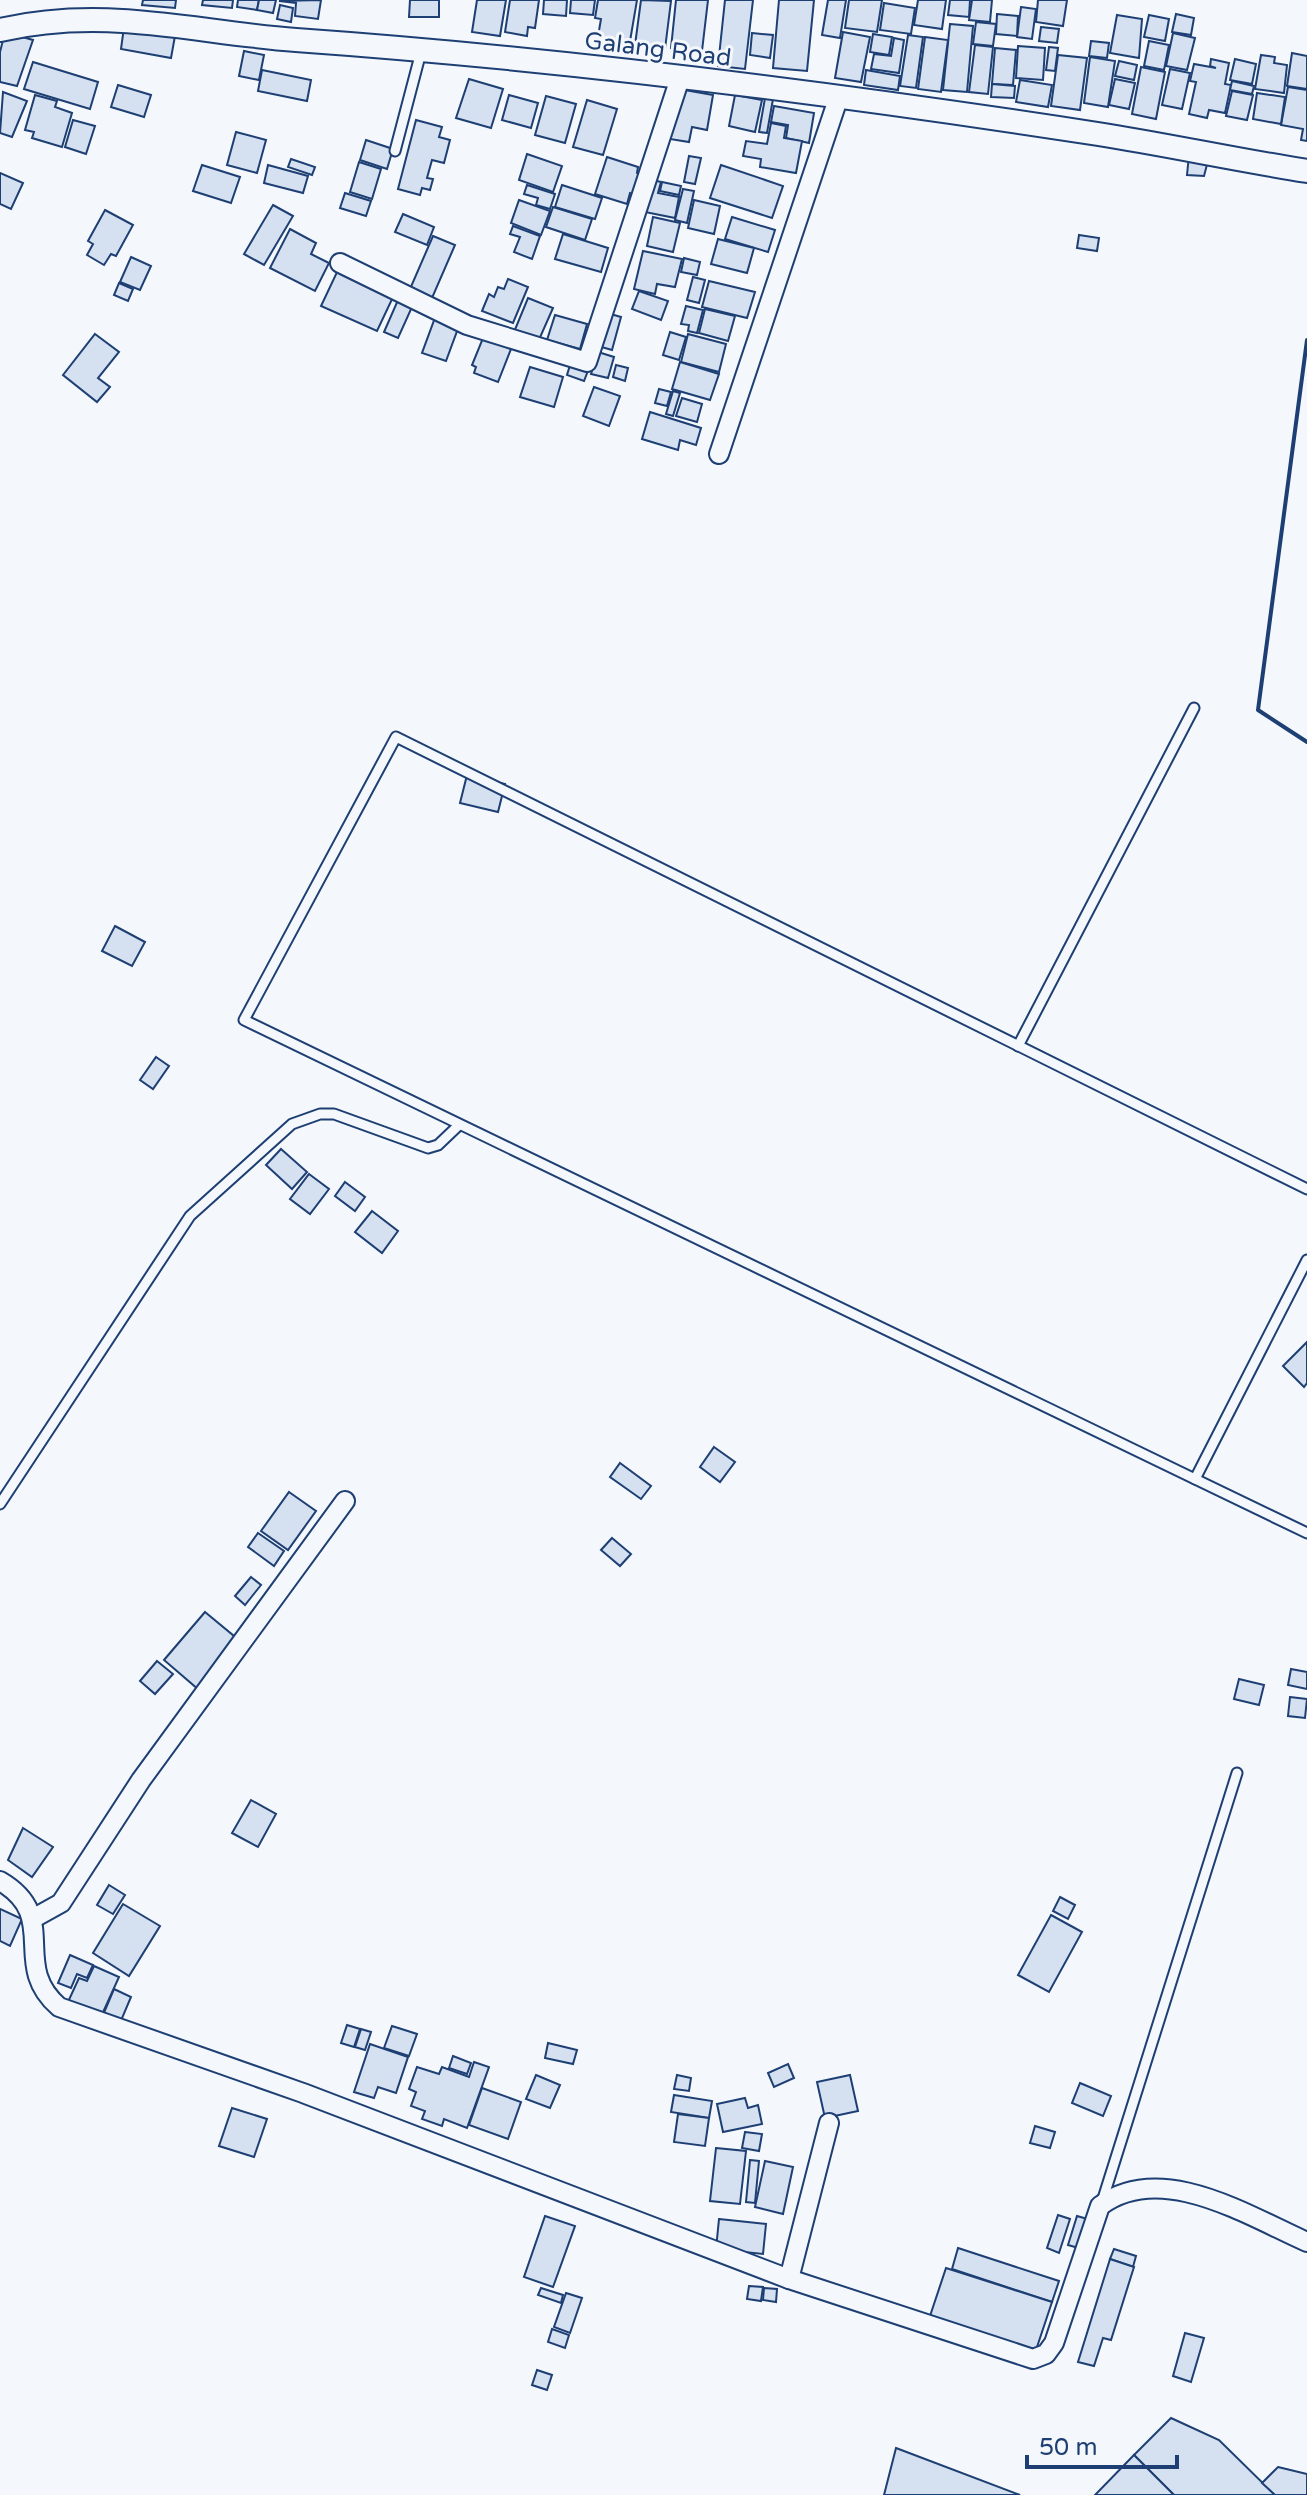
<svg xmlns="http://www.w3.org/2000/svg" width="1307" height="2495" font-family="'Varela Round',sans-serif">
	<rect width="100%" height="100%" fill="#f4f7fb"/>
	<g fill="#d5e0f0" stroke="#1d3f73" stroke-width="2">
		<polygon points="143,0 176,0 175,8 142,5"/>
		<polygon points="203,0 233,0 232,8 202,5"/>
		<polygon points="238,0 259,0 257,10 237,7"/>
		<polygon points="259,0 276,0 273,13 257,10"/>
		<polygon points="321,0 318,19 295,16 296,3 279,1"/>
		<polygon points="410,0 439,0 439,17 409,17"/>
		<polygon points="477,0 506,0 500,36 472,32"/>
		<polygon points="510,0 539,0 535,28 528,27 527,36 505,32"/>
		<polygon points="544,0 567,0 566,16 543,14"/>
		<polygon points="571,0 595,0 593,15 570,13"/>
		<polygon points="598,0 637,0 628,53 596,48 601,19 595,18"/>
		<polygon points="641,0 671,1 665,49 635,45"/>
		<polygon points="676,0 708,0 702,51 671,48"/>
		<polygon points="725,0 753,0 745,69 718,66"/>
		<polygon points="779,0 814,0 807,71 773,68"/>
		<polygon points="828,0 846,0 840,38 822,35"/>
		<polygon points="849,0 882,0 877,32 845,28"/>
		<polygon points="918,0 946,0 942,29 914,25"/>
		<polygon points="950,0 970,0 969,17 948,15"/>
		<polygon points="972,0 992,0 990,22 969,20"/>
		<polygon points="1038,0 1067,0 1063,26 1036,22"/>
		<polygon points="884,3 915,8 911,34 880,30"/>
		<polygon points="280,5 293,8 291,22 277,19"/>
		<polygon points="1021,7 1036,9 1032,39 1017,37"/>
		<polygon points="997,14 1018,16 1017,36 996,34"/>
		<polygon points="1176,14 1194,18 1191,35 1172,32"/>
		<polygon points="1117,15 1142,19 1139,58 1110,53"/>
		<polygon points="1149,15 1169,19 1165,41 1144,37"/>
		<polygon points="976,22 996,24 993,46 973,44"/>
		<polygon points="950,24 973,26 967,92 943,90"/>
		<polygon points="124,27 175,36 171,58 121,49"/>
		<polygon points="1041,27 1059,29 1057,43 1039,41"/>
		<polygon points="5,32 33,40 17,86 0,82 0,52"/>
		<polygon points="843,32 870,37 861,82 835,78"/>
		<polygon points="752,33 773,35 770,58 750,55"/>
		<polygon points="1173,33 1195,38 1187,70 1166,66"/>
		<polygon points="873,34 892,37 889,55 870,52"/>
		<polygon points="908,35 923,37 916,88 900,86"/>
		<polygon points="925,37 948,40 941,92 918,89"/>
		<polygon points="894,38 904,40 899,73 871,69 874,54 891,56"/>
		<polygon points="1091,41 1109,43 1107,58 1089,56"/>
		<polygon points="1149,41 1169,45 1164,70 1144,66"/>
		<polygon points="975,45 993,47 988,94 969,92"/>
		<polygon points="1018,46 1045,48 1043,80 1016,78"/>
		<polygon points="1049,47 1058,48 1055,71 1046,70"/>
		<polygon points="995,48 1016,50 1013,85 992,84"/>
		<polygon points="244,51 264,55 259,80 239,76"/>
		<polygon points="1292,53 1307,56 1307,89 1287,86"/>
		<polygon points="1058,55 1087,58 1080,110 1051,106"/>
		<polygon points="1261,55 1275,57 1274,63 1287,65 1284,93 1255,89"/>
		<polygon points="1090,57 1115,61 1108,107 1084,103"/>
		<polygon points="1211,59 1229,63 1225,84 1231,85 1225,113 1209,110 1207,118 1189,114 1196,82 1190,81 1194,64 1216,68 1210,66"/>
		<polygon points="1235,59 1256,64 1252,84 1230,80"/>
		<polygon points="1119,61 1137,65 1134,80 1115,76"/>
		<polygon points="33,62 98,82 90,109 24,89"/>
		<polygon points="1141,67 1165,72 1156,119 1132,114"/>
		<polygon points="1170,69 1190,73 1182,109 1162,105"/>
		<polygon points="262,70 311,80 307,101 258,91"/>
		<polygon points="866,70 900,76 898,90 864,85"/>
		<polygon points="469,79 503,89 491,128 456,118"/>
		<polygon points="1115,79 1135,83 1129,109 1109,105"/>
		<polygon points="1020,80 1052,85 1048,107 1016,102"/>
		<polygon points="1232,81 1254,86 1252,94 1230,90"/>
		<polygon points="992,84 1015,86 1014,98 991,97"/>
		<polygon points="118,85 151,95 144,117 111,107"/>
		<polygon points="1288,87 1307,90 1307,141 1301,140 1303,129 1281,125"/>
		<polygon points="679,89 713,95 707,130 692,127 689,142 670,139"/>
		<polygon points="1232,91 1253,95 1247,120 1226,116"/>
		<polygon points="3,92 27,101 12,137 0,133"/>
		<polygon points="1257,93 1285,97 1281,124 1253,119"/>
		<polygon points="35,95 57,101 55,107 72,113 62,147 32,138 34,132 25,130"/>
		<polygon points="509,95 538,103 531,128 502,120"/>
		<polygon points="735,95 762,100 755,132 729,126"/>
		<polygon points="546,96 576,104 565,143 535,135"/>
		<polygon points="765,98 773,99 767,133 759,132"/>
		<polygon points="587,100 617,109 603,155 573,147"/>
		<polygon points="774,106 814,113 809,143 786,138 788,125 771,122"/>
		<polygon points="73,120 95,126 86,154 65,147"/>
		<polygon points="416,120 442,127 439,137 450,140 444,163 432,160 427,178 433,179 430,190 422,188 420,195 398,189"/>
		<polygon points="771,123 786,126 784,138 802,141 796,173 760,167 761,159 743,156 746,141 767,144"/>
		<polygon points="236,132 266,140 257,173 227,165"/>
		<polygon points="366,140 393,149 387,169 360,160"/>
		<polygon points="527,154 562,166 553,192 519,180"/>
		<polygon points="1189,155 1209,157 1204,176 1187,175"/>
		<polygon points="689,156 701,158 695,184 684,182"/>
		<polygon points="607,157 638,167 637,173 641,175 635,195 630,193 627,204 595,194"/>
		<polygon points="291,159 315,167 312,175 288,167"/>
		<polygon points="359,162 381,169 372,199 350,192"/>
		<polygon points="202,165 240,177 231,203 193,191"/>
		<polygon points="268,165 308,176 303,193 264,183"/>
		<polygon points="721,165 783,186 772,218 710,198"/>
		<polygon points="0,173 23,183 11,209 0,204"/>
		<polygon points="649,179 661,182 658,193 679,197 675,218 645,212"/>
		<polygon points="662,182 681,186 679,195 660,191"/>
		<polygon points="527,185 555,194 550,209 536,205 538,198 524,194"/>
		<polygon points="562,185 602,198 595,219 555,207"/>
		<polygon points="683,189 694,191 687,223 675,220"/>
		<polygon points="345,193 371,201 366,216 340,208"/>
		<polygon points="519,200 550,211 541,235 511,223"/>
		<polygon points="694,200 720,206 714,234 688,228"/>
		<polygon points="273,205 293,216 264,265 244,254"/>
		<polygon points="553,207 592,219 585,240 546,227"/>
		<polygon points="105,210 133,225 116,256 111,254 104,265 87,255 93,244 88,241"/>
		<polygon points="403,214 434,227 427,245 395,232"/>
		<polygon points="653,217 680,223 673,252 647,246"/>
		<polygon points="732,217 775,230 768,252 725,239"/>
		<polygon points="513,226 540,236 532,259 514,252 520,237 510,234"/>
		<polygon points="290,229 316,243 311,254 329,263 315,291 270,268"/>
		<polygon points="563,234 608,248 601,272 555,259"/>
		<polygon points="1079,235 1099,238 1097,251 1077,248"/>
		<polygon points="433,236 455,245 432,298 410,289"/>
		<polygon points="718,239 754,248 747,273 711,264"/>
		<polygon points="643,251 682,259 675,287 657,284 655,294 634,289"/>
		<polygon points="131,257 151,266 140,290 120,282"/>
		<polygon points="684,258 700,262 697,275 681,272"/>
		<polygon points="338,270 394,295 377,331 321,306"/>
		<polygon points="693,277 705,280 699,303 687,300"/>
		<polygon points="508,279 528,287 513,323 482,311 489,294 494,297 498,287 504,289"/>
		<polygon points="709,281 755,292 747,318 702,307"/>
		<polygon points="119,283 133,289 128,301 114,295"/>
		<polygon points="639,291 668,301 661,320 632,309"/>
		<polygon points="528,298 553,308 538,342 514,332"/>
		<polygon points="398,300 412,307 398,338 384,332"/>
		<polygon points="686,306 703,310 697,333 688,331 689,325 681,324"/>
		<polygon points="705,309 735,316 728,341 699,333"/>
		<polygon points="607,313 621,317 612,350 598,346"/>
		<polygon points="436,315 460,323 446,361 422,353"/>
		<polygon points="555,315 587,324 580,349 547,340"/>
		<polygon points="670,332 686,337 679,360 663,355"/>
		<polygon points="95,334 119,352 98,378 110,387 97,402 63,375"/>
		<polygon points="688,334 726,344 719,372 681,362"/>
		<polygon points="483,338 511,349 498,382 474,373 476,367 472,365"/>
		<polygon points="598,352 614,357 608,378 591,374"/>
		<polygon points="571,362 589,368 584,381 567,375"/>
		<polygon points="680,362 719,374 710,400 672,389"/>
		<polygon points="616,365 628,368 625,381 613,377"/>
		<polygon points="530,367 563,377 554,407 520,397"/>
		<polygon points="594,387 620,396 609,426 583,416"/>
		<polygon points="659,389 671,392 667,406 655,403"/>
		<polygon points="673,391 680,393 673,416 666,414"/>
		<polygon points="682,398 702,404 697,422 676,416"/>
		<polygon points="650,412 701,428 696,445 680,440 678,450 642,439"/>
		<polygon points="467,775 505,784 498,812 460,803"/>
		<polygon points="115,926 145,942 132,966 102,951"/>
		<polygon points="156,1057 169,1066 153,1089 140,1080"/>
		<polygon points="281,1149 307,1172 292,1189 266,1165"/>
		<polygon points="309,1174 329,1189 310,1214 290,1199"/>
		<polygon points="345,1182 365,1197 355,1211 335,1196"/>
		<polygon points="372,1211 398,1231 382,1253 355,1232"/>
		<polygon points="1307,1342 1307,1383 1304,1387 1283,1366"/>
		<polygon points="714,1447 735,1462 720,1482 700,1467"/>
		<polygon points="620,1463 651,1486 641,1499 610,1477"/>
		<polygon points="289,1492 316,1511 288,1550 261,1531"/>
		<polygon points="258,1533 284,1551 274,1566 248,1547"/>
		<polygon points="612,1538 631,1554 620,1566 601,1550"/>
		<polygon points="251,1577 261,1585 245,1605 235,1596"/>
		<polygon points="205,1612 240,1641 199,1690 164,1660"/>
		<polygon points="157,1661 173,1674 155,1694 140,1681"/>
		<polygon points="1291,1669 1307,1672 1307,1689 1288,1685"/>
		<polygon points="1239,1679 1264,1685 1259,1705 1234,1699"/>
		<polygon points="1290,1697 1307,1699 1305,1718 1288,1716"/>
		<polygon points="251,1800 276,1814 258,1847 232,1833"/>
		<polygon points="23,1828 53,1847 32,1877 8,1860"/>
		<polygon points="109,1885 125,1895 113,1914 97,1905"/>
		<polygon points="1060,1897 1075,1905 1068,1919 1053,1911"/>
		<polygon points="123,1904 160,1926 129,1976 93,1953"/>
		<polygon points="0,1909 22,1919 10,1946 0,1941"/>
		<polygon points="1051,1915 1082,1932 1049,1992 1018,1975"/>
		<polygon points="70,1955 93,1965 87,1978 77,1974 71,1988 58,1983"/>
		<polygon points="94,1966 119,1977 100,2019 67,2004 79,1978 87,1981"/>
		<polygon points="114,1989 131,1997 120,2023 103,2015"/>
		<polygon points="347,2025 360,2029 354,2047 341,2043"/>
		<polygon points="392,2026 417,2034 409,2056 384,2048"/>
		<polygon points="361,2029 371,2032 365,2050 355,2047"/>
		<polygon points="548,2043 577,2050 573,2064 545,2058"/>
		<polygon points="370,2044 408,2057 396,2093 378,2087 374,2098 354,2092"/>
		<polygon points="453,2056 471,2063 467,2074 449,2068"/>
		<polygon points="474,2062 489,2067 467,2128 444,2119 442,2126 422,2119 425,2111 411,2106 416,2092 409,2089 417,2067 439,2074 442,2067 469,2077"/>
		<polygon points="788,2064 794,2078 774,2087 768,2073"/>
		<polygon points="536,2075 560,2085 550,2108 526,2099"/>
		<polygon points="677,2075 691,2078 689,2091 674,2089"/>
		<polygon points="850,2075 858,2111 825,2118 817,2082"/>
		<polygon points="1080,2083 1111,2096 1103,2116 1072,2103"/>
		<polygon points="482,2088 521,2102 508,2139 469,2125"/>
		<polygon points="674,2095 712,2101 709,2118 671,2112"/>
		<polygon points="745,2098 748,2108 758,2105 762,2124 723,2132 717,2104"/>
		<polygon points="232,2108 267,2119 254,2157 219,2146"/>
		<polygon points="678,2114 709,2118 705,2146 674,2142"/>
		<polygon points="1035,2126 1055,2132 1050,2148 1030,2143"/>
		<polygon points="745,2132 762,2134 759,2151 742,2148"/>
		<polygon points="716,2148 746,2151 740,2204 710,2201"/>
		<polygon points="750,2160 759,2161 755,2203 746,2202"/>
		<polygon points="765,2161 793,2167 783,2214 755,2207"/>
		<polygon points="1058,2215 1070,2219 1059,2253 1047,2248"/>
		<polygon points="545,2216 575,2226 553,2287 524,2277"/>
		<polygon points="1077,2216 1091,2220 1082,2249 1068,2245"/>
		<polygon points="719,2219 766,2224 763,2254 716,2249"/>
		<polygon points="958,2248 1059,2281 1052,2302 952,2269"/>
		<polygon points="1114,2249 1136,2256 1133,2267 1110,2259"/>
		<polygon points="1110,2259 1134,2267 1111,2340 1103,2338 1094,2366 1078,2362"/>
		<polygon points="946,2268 1052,2302 1036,2350 930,2316"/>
		<polygon points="749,2286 763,2287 761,2301 747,2299"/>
		<polygon points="541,2288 563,2295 561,2303 538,2295"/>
		<polygon points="764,2288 777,2289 776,2302 763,2300"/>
		<polygon points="566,2293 582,2298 570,2333 554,2327"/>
		<polygon points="552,2329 569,2335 565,2348 548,2342"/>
		<polygon points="1185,2333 1204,2338 1191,2382 1173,2376"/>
		<polygon points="537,2370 552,2375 547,2390 532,2385"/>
		<polygon points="1171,2418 1219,2440 1275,2495 1174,2495 1134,2455"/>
		<polygon points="896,2448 1020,2495 884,2495"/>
		<polygon points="1134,2455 1174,2495 1095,2495"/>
		<polygon points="1278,2467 1307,2474 1307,2495 1275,2495 1262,2483"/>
	</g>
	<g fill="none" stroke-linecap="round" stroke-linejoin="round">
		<g stroke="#1d3f73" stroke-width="13">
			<g id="service">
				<polyline points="395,151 421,52"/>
				<polyline points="1018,1046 1194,708"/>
				<polyline points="1307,1260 1195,1479 1307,1533"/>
				<polyline points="1195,1479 244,1020 396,737 1307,1189"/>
				<polyline points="0,1504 190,1216 292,1124 320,1114 334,1114 428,1148 438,1145 459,1125"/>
				<polyline points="1101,2205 1237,1773"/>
			</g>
		</g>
		<g stroke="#1d3f73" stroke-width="22">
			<g id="minor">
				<polyline points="340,263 467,325 587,362 680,78"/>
				<polyline points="719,454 839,96"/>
				<path d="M0,1881C62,1917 9,1964 59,2007L303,2093L789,2279L1033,2359L1046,2354L1054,2343L1100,2206C1161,2160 1248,2216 1307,2242"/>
				<polyline points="34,1918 61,1903 141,1780 345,1501"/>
				<polyline points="789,2279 829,2123"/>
			</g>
		</g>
		<g stroke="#1d3f73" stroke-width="26">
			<path id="tertiary" d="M0,30C106,6 191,32 296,40C564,59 832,93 1098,134C1168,145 1237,160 1307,171"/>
		</g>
		<use href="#service" stroke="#f4f7fb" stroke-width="9"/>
		<use href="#minor" stroke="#f4f7fb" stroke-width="18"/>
		<use href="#tertiary" stroke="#f4f7fb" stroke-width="22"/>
		<polyline stroke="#1d3f73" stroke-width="4" points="1307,340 1258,710 1307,742"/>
	</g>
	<g text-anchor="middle" stroke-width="6" stroke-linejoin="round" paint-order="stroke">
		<g font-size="24" fill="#1d3f73" stroke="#f4f7fb">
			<text transform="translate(658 49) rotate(7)" y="8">Galang Road</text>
		</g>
	</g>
	<path d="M1027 2455v12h150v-12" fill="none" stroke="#1d3f73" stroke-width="4"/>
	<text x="1039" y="2455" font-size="24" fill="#1d3f73" stroke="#f4f7fb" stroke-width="6" paint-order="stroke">50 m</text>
</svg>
